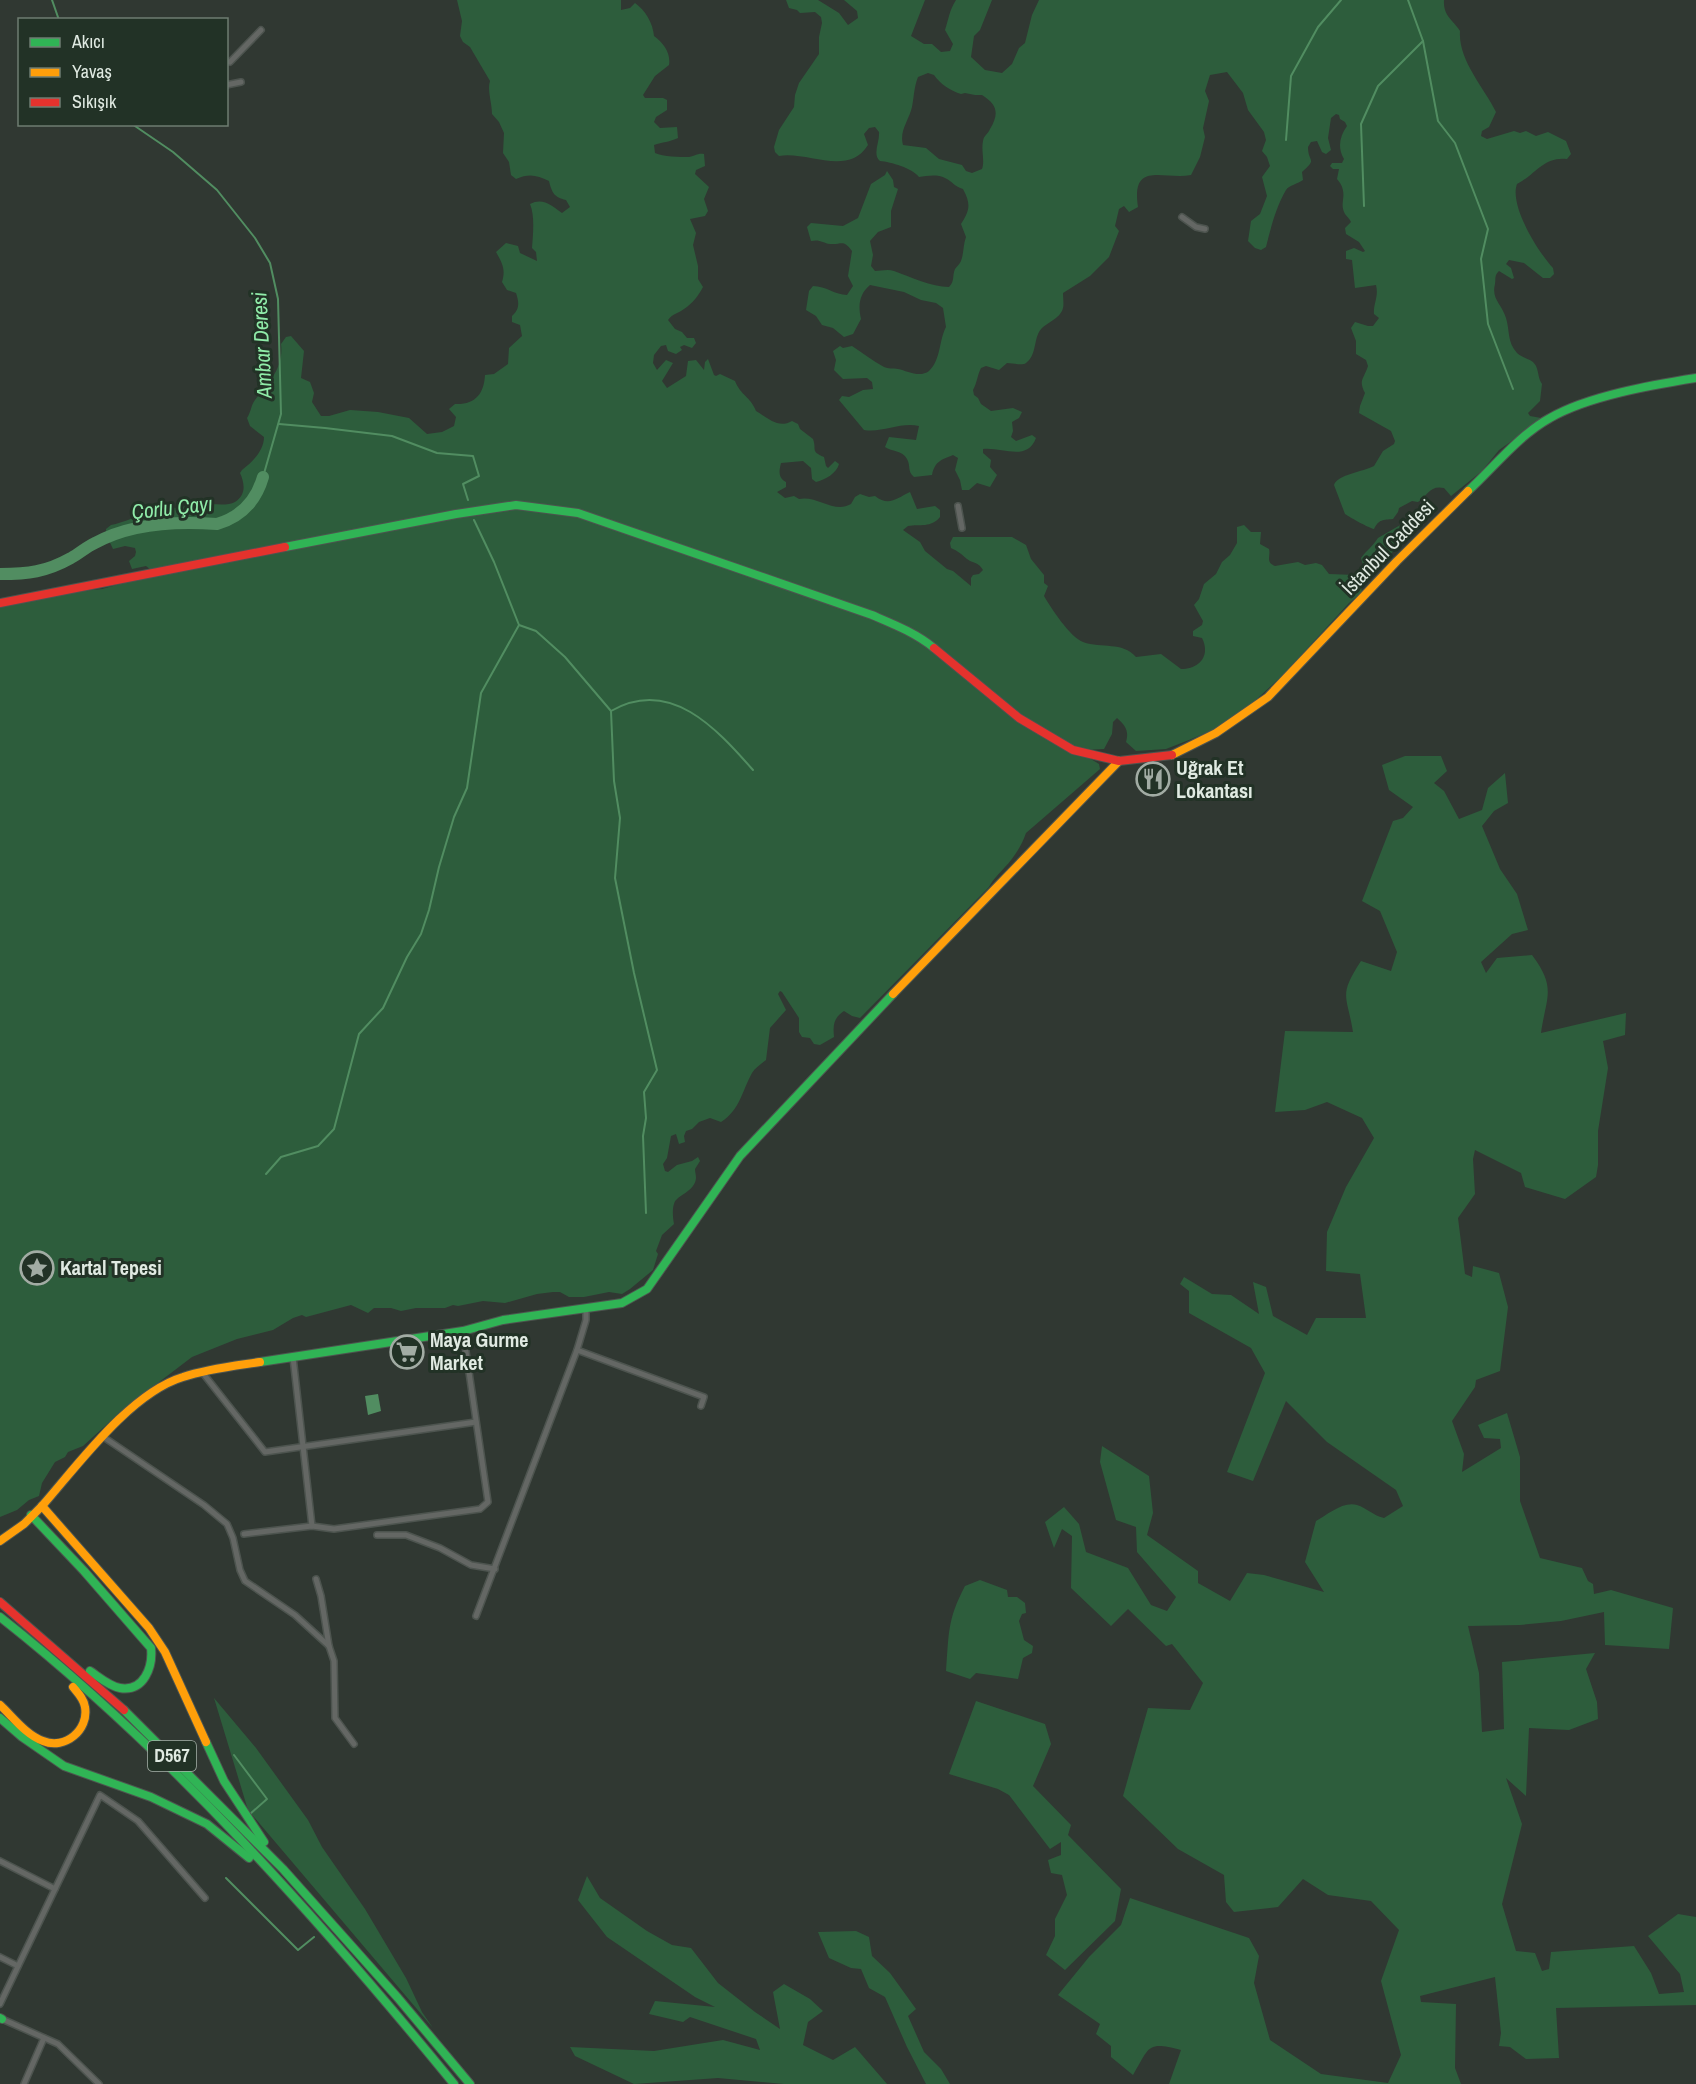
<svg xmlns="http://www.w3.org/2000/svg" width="1696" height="2084" font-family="'Archivo Narrow',sans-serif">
	<rect width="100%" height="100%" fill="#303832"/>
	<g fill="#2d5d3c" fill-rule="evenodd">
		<path d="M457,0H621V10L630,8L635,3C645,10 653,23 654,36C664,43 671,54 669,65L655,76L643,95L645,98H663L667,100V110L656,117L654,122L660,128L677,127L678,138C670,142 662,142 654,145L655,153C663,157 680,157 689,157C696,156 697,153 704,154L705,166L696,170L695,174L709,187L704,199L708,211L705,216L690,219L696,233L693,245L698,266V279L703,287C699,295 692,304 684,309C678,314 673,313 668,320L675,329L682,332L687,338H694L696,343L692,348L684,345L680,347L682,350L676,354L668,351L666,345L661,346L654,355L653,363L657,370L666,360L673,363L662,381L667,388L686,376L688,361L696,360L704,370L705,362L708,359L714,375L716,376L720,374L735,381C741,396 750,396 756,411C768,418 778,429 792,421L798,424L800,429L813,439C817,450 810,451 824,457L826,466L828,468L835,461L839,464C837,473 825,480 816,482L812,479L811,468L803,461L781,463C779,471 778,478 786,482V487L777,492L785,498L794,496L799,499C817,495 834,514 851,504L855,497L860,494L869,497L875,496C889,507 897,498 910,492L917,509L935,506L940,510V517C931,528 920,524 908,526L903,530L920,542L925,551L947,569L953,571L971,586V578L973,575L979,574L983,570C978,561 973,564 967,559C961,554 958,551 951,548L950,543L953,537H1012L1026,545L1031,559L1044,575V583L1048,586L1044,596C1051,608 1070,637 1083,642C1102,649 1122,641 1136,657L1161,654L1181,669C1199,669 1211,656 1202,638L1193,636V631L1202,625L1203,621L1194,605L1199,599L1204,584L1216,574L1222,562L1230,555L1237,543V527L1244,525L1251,532H1261L1260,544L1269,549C1271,556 1265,562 1275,566L1298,562L1305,565L1316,563L1322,565L1329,574L1355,575L1360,581L1362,592L1349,603L1283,675L1246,709L1217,728L1189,740L1166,749L1136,751L1126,742C1129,731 1126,726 1117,718L1113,722L1112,734L1104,749L1084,750L1086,756L1099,764L1100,769L1026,833C1022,845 1014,858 1005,867C999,874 993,879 989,887L860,1018L852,1016L844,1011C833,1018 833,1026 834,1037L820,1045L814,1044L810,1038L802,1037L799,1032V1018L782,992L780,991L778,994L786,1010L770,1028L766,1060C761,1064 755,1068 752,1073C742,1091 740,1110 721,1122L710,1118L699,1122L692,1129L686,1131L684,1136L685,1142L679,1144L676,1134L671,1136L667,1158L663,1164L665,1171L668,1172L677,1165L692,1161L698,1157L700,1161L695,1169C695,1172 696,1175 696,1178C695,1192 676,1195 674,1204C672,1209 673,1219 674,1224L662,1235L656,1251L658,1254L653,1270L630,1289L622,1294L609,1292L584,1297H569L560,1292H553L537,1294L505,1303L483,1301L458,1306L453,1305L445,1308H416L401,1311L391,1308H374L368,1313L351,1305L306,1317L302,1315L293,1318L273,1330L237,1339L192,1357L125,1408L83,1446L68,1452L65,1457L55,1462L42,1483L39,1496L29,1500L17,1510L0,1517V607L71,592L102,589L149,576L151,570L146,566L132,569L129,561L135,556L136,552L135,548L125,546L113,549L106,534V529L111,525C123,523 142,514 154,509C162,506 169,508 177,508C182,508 186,505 190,504C203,501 224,508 235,502C246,495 245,484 240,473L242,470C252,462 264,451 264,437L250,426L247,418C251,412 251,405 255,400C269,382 284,368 281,344L286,337L291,336L304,351L301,378L310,382L314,393L312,402L321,416H329L350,410L378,412L409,418L427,434L442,432L454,426L456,417L449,409L455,404C475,405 484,394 485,375L494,374L508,364L509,348L522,336L520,325L512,322V316C520,309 519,302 516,293L507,290L502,282C506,269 502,263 496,252L506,243L518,246L520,253L537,261L536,252L532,248C533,234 535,216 530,204C543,197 552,206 562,213L570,207L566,200C554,197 552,193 549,181C537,175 529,173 516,179L511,175L509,162L503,153L504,133L499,122L492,114C492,103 487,90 490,81L470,47L463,42L460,36L462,21Z"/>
		<path d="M786,0H818L839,13L848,25L858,18L857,11L844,0H925L911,36L924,44H932L941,52L950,51L953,44L945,30C949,18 949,11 956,0H992L980,30L974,36L971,57L985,70L1002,73L1012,64L1019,48L1025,43L1032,15L1039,0H1444C1443,16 1452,19 1460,31C1458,60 1483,86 1496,112L1489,127L1482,131L1481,136L1487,139L1514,131L1520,133L1526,131L1536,136L1548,132L1566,141L1571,154L1567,159C1544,156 1535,175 1517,184C1509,205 1538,252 1553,268L1554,274L1550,278H1543L1524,263L1509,260L1506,264L1511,268L1514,278L1512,279L1499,271C1494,276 1496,278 1495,284C1491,299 1502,304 1506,318C1510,331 1507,342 1517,353C1523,359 1532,358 1536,366C1539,373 1538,378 1542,384L1540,401L1528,413L1530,416L1541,418L1539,422L1499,450L1482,471L1451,496L1444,488C1430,485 1428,495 1418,502L1412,501L1399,508L1398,512L1393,519C1383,520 1379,519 1374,529C1369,528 1351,518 1345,514L1334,485C1338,474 1363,472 1374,466L1383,451L1394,444L1395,441L1391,431L1359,413L1360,406L1365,393C1358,380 1364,379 1368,366L1366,360L1356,354V341L1351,328L1355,322L1368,326H1373L1379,318L1374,314C1373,304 1379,297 1376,285L1355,288L1352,260L1346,259V251L1354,248L1363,252L1365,251L1359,242L1346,234L1345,228L1351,222C1350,219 1347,217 1345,214C1338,202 1350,194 1337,179L1339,169H1333L1330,166L1332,163H1342L1344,159C1337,147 1340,136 1347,126L1345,122L1340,119L1339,115L1336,114L1331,118L1328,138L1331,150L1326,154L1322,152L1317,141L1311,142L1308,147C1308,163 1318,158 1302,172L1303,180C1298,184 1289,185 1286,190C1276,207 1271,227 1266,247L1261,250L1255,248L1248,241L1251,221L1260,214L1267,196L1262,177L1270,166L1267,157L1262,151L1266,140L1264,132L1248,110L1243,93L1227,72L1210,75L1205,91L1209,101L1203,128L1205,137L1200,157L1191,175C1163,180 1131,160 1138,207L1129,212L1124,206L1119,209L1115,226L1119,231L1109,257L1090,276L1063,293C1063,298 1064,304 1063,308C1060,320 1045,322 1039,332C1034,341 1036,356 1026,363C1022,366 1013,363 1007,363L999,370L986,366L981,368C977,376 977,383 973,390L974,395L978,398L981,404L991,411L1013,408L1022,412L1019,418L1012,422L1013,431L1011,437L1016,441L1032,435L1036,438C1027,462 1003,447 983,449V453L991,460L990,467L997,475L990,487L977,483L969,490H962L960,480L955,470L958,458L953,455C941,460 935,461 932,475L914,477C907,471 911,466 907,459C902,450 892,452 885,447L889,437L916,440L919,426C900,422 883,433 864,430L839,400L842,396L849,397L863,390L873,389L872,382L867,378L843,379L834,370L836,360L833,351L840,346L843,348L852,346C863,353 873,361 884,367C888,369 893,368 898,369C907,371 920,378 929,371C941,360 939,340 946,327L943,308L936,303L921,300L904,292L870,285C859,294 858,306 861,319L853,334L844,337L833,328L822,325L816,316L806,310L809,291L813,286C826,286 835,295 847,295L853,286L848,276L852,251C843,239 842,245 830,244C823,243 820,239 811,241L807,227L811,223L843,226L858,218L871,184L885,175L887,171L893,180L894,187L898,189L891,211V227L878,232L870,241L873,255L871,266L875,271C881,271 888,269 894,271C911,277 931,287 949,287C955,281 952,276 955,269C957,266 960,264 961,261C964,253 963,245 966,237L961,224C970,210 971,204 963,189C955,187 952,181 945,178C937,174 927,176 919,177C912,168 891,162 880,161C872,154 880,142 879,132L875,127L869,128L864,134L868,145C848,177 808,151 779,156L775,152L774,147L779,130L794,107L795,95L799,83L819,54V37L822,23L821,17L815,12L800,13L797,10L789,8ZM928,73L934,75C940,84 951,91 961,94L965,93L975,95H982C998,105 999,114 990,129C988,134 984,135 983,141C981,151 985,161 982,169L972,173L966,171L962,165L939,159L926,148L903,145C899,131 909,120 912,107C914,97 914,87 918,77Z"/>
		<path d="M1414,517L1421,524L1406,536L1390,555L1376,564L1373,571L1368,574L1365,571L1361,558C1366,551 1373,546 1378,538Z"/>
		<path d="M1405,756H1441L1447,771L1434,783L1444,791L1459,819L1482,810L1488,788L1505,773L1508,803L1494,811L1482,826L1500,869L1517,894L1528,930L1512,934L1481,962L1486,973L1497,958L1532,955C1557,988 1546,997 1541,1033L1626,1013L1625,1035L1603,1041L1608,1068L1598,1131V1165L1596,1177L1565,1199L1525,1187L1521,1173L1475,1150L1473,1159L1475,1194L1458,1218L1465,1274L1472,1277L1473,1266L1499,1273L1508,1307L1500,1371L1476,1380L1475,1387L1452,1421L1464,1454L1462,1472L1501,1448L1500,1439L1484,1438L1478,1425L1507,1413L1520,1457V1501L1540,1558L1582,1568L1588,1581L1593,1584L1594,1594L1611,1590L1673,1608L1669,1649L1605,1645L1604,1612L1561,1621L1520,1625L1468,1626L1479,1673L1482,1732L1504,1729L1502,1662L1595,1653L1586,1669L1597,1702L1598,1719L1569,1730L1529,1728L1526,1796L1506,1778L1522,1824L1502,1904L1516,1951L1535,1953L1542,1971L1549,1969L1551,1952L1634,1946L1651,1973L1659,1994L1684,1992L1680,1974L1648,1936L1678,1914L1696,1917V2005L1556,2008L1559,2058L1526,2059L1510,2047L1499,2046L1501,2033L1495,1977L1420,1996L1421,2002L1456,2004L1455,2068L1461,2084H1169L1181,2050C1146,2041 1150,2047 1133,2075L1111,2057V2046L1096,2034L1100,2024L1058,1995L1089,1957L1121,1925L1130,1898L1249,1938L1259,1956L1254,1983L1270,2040L1321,2074L1388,2083L1401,2055L1381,1981L1399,1930L1371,1901L1328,1895L1303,1879L1278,1907L1234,1912L1226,1902L1224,1875L1178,1849L1123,1796L1148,1708L1190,1710L1203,1683L1172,1644L1166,1646L1128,1609L1111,1626L1071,1588L1072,1536L1062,1529L1054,1548L1045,1522L1064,1507L1079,1524L1086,1552L1128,1568L1151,1605L1167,1611L1176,1597L1137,1552L1136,1527L1116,1520L1100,1462L1102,1446L1149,1476L1153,1513L1147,1535L1198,1571V1583L1230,1601L1247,1573L1264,1575L1324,1592L1305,1562L1316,1521C1327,1515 1343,1501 1357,1505C1367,1508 1372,1515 1384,1518L1403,1506L1396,1490L1327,1442L1286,1401L1253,1481L1227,1472L1265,1373L1251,1348L1189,1313V1291L1180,1284L1184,1277L1212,1294L1231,1295L1259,1314L1253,1282L1266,1287L1273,1316L1307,1335L1316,1318H1366L1360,1274L1326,1271L1327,1232L1346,1187L1374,1138L1362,1118L1327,1102L1305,1110L1275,1112L1285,1031L1353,1032C1347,995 1338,996 1361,961L1391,971L1397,952L1380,911L1362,901L1393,821L1403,818L1413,807L1389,790L1382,765Z"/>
		<path d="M980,1580L1007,1590L1008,1597H1017L1025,1603L1026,1613L1022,1614L1019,1621L1024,1640L1033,1646L1032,1653L1023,1658L1018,1679L976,1673L970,1679L946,1671C949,1634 947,1620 965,1586Z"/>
		<polygon points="214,1698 256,1748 308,1820 322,1847 365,1909 406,1978 422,2012 433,2028 248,1810"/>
		<polygon points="976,1701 1045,1724 1051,1744 1033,1786 1071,1825 1068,1835 1121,1889 1115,1921 1065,1970 1046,1955 1055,1936 1055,1919 1067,1895 1062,1875 1051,1873 1048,1860 1061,1855 1061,1842 1050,1849 1009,1795 998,1789 949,1774"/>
		<polygon points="587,1876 600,1898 647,1931 672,1945 691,1948 718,1983 755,2012 780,2029 773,1992 784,1984 810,1999 823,2011 808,2022 803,2045 833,2060 855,2047 887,2084 784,2084 718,2078 634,2084 575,2056 570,2047 654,2051 723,2040 760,2050 756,2039 690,2017 683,2022 649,2014 655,2001 715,2007 695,1997 607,1937 578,1900"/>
		<polygon points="856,1931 869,1937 872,1956 890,1973 916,2009 908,2016 924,2052 941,2069 950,2084 926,2084 907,2047 885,1997 869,1988 861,1969 851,1968 829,1958 818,1932"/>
	</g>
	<polygon fill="#518d61" points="378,1394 381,1411 368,1415 365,1396"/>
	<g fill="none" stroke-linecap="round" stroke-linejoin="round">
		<g stroke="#518d61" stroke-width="2">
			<polyline points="52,0 59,20"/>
			<polyline points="1408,0 1423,41 1438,121 1455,143 1488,229 1481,259 1488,324 1513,389"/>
			<polyline points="132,124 173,152 217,190 255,238 270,263 278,299 281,414 263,477"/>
			<polyline points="1286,140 1291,76 1318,27 1341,0"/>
			<polyline points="1364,206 1361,124 1378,86 1423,41"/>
			<polyline points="279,424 325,428 392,436 437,453 473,456 479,476 463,484 468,500"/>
			<polyline points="519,625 536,631 565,657 611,711 614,781 620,818 615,878 634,973 657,1070 644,1092 646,1118 643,1136 646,1213"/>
			<path d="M611,711C670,677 716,728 753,770"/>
			<polyline points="266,1174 281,1157 318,1146 334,1129 359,1034 383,1008 407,957 421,934 429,910 439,867 454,817 467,788 481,693 519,625 494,562 474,520"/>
			<polyline points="234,1755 267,1799 250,1814"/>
			<polyline points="226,1878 298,1950 314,1937"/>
		</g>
		<path stroke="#518d61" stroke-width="12" d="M0,574C28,574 46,572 71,558C79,554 86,547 95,543C131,523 177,521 217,524C241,517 256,501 263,477"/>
		<g stroke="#4d544f" stroke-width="8">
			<g id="street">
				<polyline points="230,62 261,30"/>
				<polyline points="226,85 241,82"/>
				<polyline points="1182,217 1196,227 1205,229"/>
				<polyline points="958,506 962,528"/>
				<polyline points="577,1350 704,1397 701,1406"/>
				<polyline points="293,1357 312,1526"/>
				<polyline points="202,1372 265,1452 476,1422"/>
				<polyline points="102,1436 204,1505 227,1524 233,1538 240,1570 245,1581 295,1615 329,1646"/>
				<polyline points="244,1534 312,1526 334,1529 480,1509 488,1502 463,1331"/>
				<polyline points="377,1535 406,1535 440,1548 471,1565 495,1569"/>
				<polyline points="316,1579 321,1596 329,1646 334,1661 335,1718 354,1744"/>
				<polyline points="476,1616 577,1350 586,1320 586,1308"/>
				<polyline points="0,1861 55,1889"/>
				<polyline points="0,1957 18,1966"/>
				<polyline points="0,2004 100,1795 138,1821 205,1898"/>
				<polyline points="2,2019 58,2044 99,2084"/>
				<polyline points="24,2084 44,2038"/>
			</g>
		</g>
		<g stroke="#4d544f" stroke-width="10">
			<g id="fast">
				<path d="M1468,491C1494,467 1519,435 1550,418C1588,396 1652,385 1696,378"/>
				<path d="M285,547L456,514L516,505L578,513L872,615C893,624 916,633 934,648"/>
				<polyline points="260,1362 463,1331 503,1320 622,1303 647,1289 740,1156 893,994"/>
				<path d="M31,1515L84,1571L151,1648C153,1667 144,1692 120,1688C109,1686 99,1677 90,1671"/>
				<path d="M0,1617C169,1750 318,1918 454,2084"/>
				<polyline points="124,1710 283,1869 398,1998 470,2084"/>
				<polyline points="0,1718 22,1737 64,1766 151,1797 207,1824 249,1858"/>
				<polyline points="206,1742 224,1781 264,1842"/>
				<polyline points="0,2018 2,2019"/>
			</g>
		</g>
		<g stroke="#4d544f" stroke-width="10">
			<g id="slow">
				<polyline points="1172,755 1216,733 1268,697 1397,561 1468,491"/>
				<polyline points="893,994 1119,761"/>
				<path d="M42,1506C78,1465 130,1393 183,1377C207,1369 234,1366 260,1362"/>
				<polyline points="42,1506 149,1628 165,1652 206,1742"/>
				<polyline points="0,1541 24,1524 42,1506"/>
				<path d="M0,1705C13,1717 26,1735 43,1741C65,1750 89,1730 85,1707C84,1699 78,1693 73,1687"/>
			</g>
		</g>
		<g stroke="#4d544f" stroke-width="10">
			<g id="jam">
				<polyline points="0,603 285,547"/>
				<polyline points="934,648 1019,718 1073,750 1119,761 1172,755"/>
				<polyline points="0,1602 124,1710"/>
			</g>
		</g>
		<use href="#street" stroke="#646764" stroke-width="5"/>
		<use href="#fast" stroke="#30b455" stroke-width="8"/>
		<use href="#slow" stroke="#ff9f0a" stroke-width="8"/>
		<use href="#jam" stroke="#e5322d" stroke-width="8"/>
	</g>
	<defs>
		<g id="restaurant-ring" transform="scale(1.725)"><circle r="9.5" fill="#223226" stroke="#a2aca4" stroke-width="1.5"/><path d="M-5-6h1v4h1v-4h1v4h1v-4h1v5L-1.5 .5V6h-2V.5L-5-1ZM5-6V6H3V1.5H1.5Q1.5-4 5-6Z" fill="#a2aca4"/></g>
		<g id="sight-ring" transform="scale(1.725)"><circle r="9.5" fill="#223226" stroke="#a2aca4" stroke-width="1.5"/><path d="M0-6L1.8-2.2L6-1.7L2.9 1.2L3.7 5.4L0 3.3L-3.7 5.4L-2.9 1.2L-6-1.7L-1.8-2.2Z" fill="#a2aca4"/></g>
		<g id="supermarket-ring" transform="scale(1.725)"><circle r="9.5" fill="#223226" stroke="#a2aca4" stroke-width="1.5"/><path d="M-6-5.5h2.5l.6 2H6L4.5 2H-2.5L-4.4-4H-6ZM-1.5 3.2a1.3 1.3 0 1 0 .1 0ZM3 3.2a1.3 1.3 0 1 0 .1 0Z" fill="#a2aca4"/></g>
	</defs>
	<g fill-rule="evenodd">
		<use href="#restaurant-ring" x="1153" y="779"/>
		<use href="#sight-ring" x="37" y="1268"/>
		<use href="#supermarket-ring" x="407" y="1352"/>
	</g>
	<g text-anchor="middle" stroke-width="6" stroke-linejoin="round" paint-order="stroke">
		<rect fill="#223226" stroke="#a7b3aa" stroke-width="1.5" x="148" y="1741" width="48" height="30" rx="4.5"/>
		<g font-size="18" font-weight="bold" fill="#e0eae2">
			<text x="172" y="1762">D567</text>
		</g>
		<g font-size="20" fill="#e0eae2" stroke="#223226">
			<text transform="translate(1388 547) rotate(-46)" y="7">İstanbul Caddesi</text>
		</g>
		<g font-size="20" font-weight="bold" fill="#e0eae2" stroke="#223226" text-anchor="start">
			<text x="1176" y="775">Uğrak Et<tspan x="1176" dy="23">Lokantası</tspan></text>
			<text x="60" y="1275">Kartal Tepesi</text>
			<text x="430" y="1347">Maya Gurme<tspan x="430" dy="23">Market</tspan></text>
		</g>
		<g font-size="21" font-style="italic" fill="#90eca9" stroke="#223226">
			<text transform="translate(262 345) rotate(-93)" y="7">Ambar Deresi</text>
			<text transform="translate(172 508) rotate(-6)" y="7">Çorlu Çayı</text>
		</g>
	</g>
	<rect x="18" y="18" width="210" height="108" fill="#223226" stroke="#6e7c71" stroke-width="1.5"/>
	<rect x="30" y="38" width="30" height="9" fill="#30b455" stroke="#6e7c71" stroke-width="1.5"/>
	<text x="72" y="48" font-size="18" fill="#e0eae2">Akıcı</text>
	<rect x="30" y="68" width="30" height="9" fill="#ff9f0a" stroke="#6e7c71" stroke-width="1.5"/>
	<text x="72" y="78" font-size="18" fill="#e0eae2">Yavaş</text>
	<rect x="30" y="98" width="30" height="9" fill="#e5322d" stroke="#6e7c71" stroke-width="1.5"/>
	<text x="72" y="108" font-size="18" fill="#e0eae2">Sıkışık</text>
</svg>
